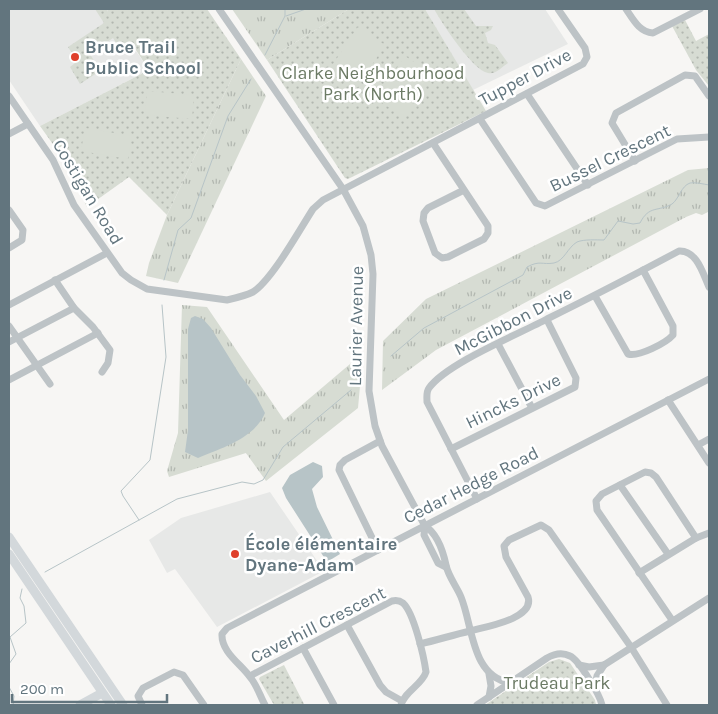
<svg xmlns="http://www.w3.org/2000/svg" width="718" height="714" font-family="Karla,sans-serif">
	<defs>
		<pattern id="grass-tufts" width="24" height="20" patternUnits="userSpaceOnUse" patternTransform="scale(1.25)"><rect width="24" height="20" fill="#d7dcd3"/><path d="M3 7l-1-3M5 7V3M7 7l1-3M15 17l-1-3M17 17v-4M19 17l1-3" fill="none" stroke="#b2b7b0"/></pattern>
		<pattern id="park-dots" width="8" height="8" patternUnits="userSpaceOnUse" patternTransform="scale(1.25)"><rect width="8" height="8" fill="#d7dcd3"/><path d="M2 2h.1M6 6h.1" fill="none" stroke="#b2b7b0" stroke-width="1.8" stroke-linecap="round"/></pattern>
	</defs>
	<rect width="100%" height="100%" fill="#f7f6f4"/>
	<g fill="#e7e8e7">
		<polygon points="9,9 107,9 149,70 40,126 9,80"/>
		<polygon points="425,9 545,9 568,44 473,90"/>
		<polygon points="270,492 324,571 217,627 175,569 167,573 149,540 181,518"/>
	</g>
	<g fill="url(#grass-tufts)">
		<polygon points="232,9 349,9 267,60"/>
		<polygon points="241,59 266,96 178,283 146,276 149,263 167,215"/>
		<polygon points="709,168 708,212 702,215 696,213 686,217 436,350 382,390 383,341 426,299 688,170"/>
		<polygon points="182,305 207,307 284,420 363,353 358,408 266,481 246,453 169,477 167,471 178,433"/>
	</g>
	<g fill="url(#park-dots)">
		<polygon points="95,9 106,9 108,12 107,9 207,9 241,59 167,215 129,177 87,207 62,157 40,126 149,70 132,44 121,51 113,38 90,54 100,71 80,84 70,67 75,63 71,57 73,55 68,47 104,23"/>
		<polygon points="349,9 425,9 486,111 348,179 345,178 267,60"/>
		<path d="M434,9H464L476,26H493L491,30L485,33L488,43L495,45L508,63C502,67 495,75 488,73C473,71 442,23 434,9Z"/>
		<polygon points="685,20 696,41 709,34 709,86 696,70 672,26"/>
		<polygon points="559,659 570,663 595,700 596,705 485,705 549,662"/>
		<polygon points="284,665 304,704 301,705 274,705 259,679 260,677"/>
	</g>
	<g fill="#d7dcd3">
		<polygon points="358,27 385,45 357,88 329,70"/>
		<polygon points="405,56 432,74 404,117 376,99"/>
		<polygon points="147,91 194,95 192,119 145,115"/>
		<polygon points="85,128 132,136 128,159 81,151"/>
	</g>
	<g fill="#b7c4c7">
		<path d="M195,316L203,319L211,328L240,375L256,396L265,413C254,439 221,448 198,458L185,452L188,430V329L191,318Z"/>
		<polygon points="313,462 322,466 323,477 312,489 317,507 340,554 327,562 286,498 282,488 290,475"/>
	</g>
	<g fill="none" stroke-linecap="round" stroke-linejoin="round">
		<g stroke="#b7c4c7" stroke-width="1">
			<polyline points="286,16 306,9"/>
			<polyline points="265,55 285,16 285,9"/>
			<polyline points="164,280 178,230 191,218 228,116 251,79"/>
			<path d="M391,356L424,328L523,275L527,267C540,260 542,265 554,263C564,261 568,247 577,242C584,239 597,240 604,240L618,221L633,224L640,223C649,205 658,212 672,204C679,199 681,186 690,183C695,182 703,184 709,185"/>
			<polyline points="139,520 123,496 121,491 150,460 166,357 162,305"/>
			<polyline points="45,572 177,499 242,482 254,484 263,480 283,447 351,390"/>
			<polyline points="9,664 16,654 10,637 26,623 24,606 20,598 22,589"/>
			<polyline points="9,687 14,696 13,705"/>
		</g>
		<g stroke="#bdc3c6" stroke-width="7">
			<path d="M219,9L343,189L363,226L371,255L373,274L369,391L375,426L382,446L425,526C438,534 443,551 446,565C448,576 457,587 461,597C473,626 471,676 510,683"/>
			<path d="M626,9C633,19 639,32 653,33L700,9"/>
			<polyline points="527,94 588,185"/>
			<path d="M9,96L53,160L74,205L122,273L131,280L147,289L227,300C236,298 245,296 253,292C272,280 300,229 313,209L323,200L583,64L587,57L585,48L558,9"/>
			<polyline points="480,119 536,203 545,206 677,139 709,137"/>
			<polyline points="9,134 28,124"/>
			<polyline points="433,143 488,226 488,233 484,239 448,257 442,258 435,253 423,221 424,213 428,208 464,190"/>
			<polyline points="635,161 612,123 616,113 685,75 695,76 709,96"/>
			<polyline points="9,210 23,230 22,240 9,248"/>
			<polyline points="55,280 74,308 93,327 110,350 108,363 102,372"/>
			<path d="M595,296L628,354C639,357 666,343 673,335V326L643,270"/>
			<polyline points="9,305 107,253"/>
			<polyline points="9,326 50,384"/>
			<polyline points="9,342 74,308"/>
			<polyline points="498,344 532,408"/>
			<polyline points="9,380 98,333"/>
			<polyline points="668,400 709,463"/>
			<polyline points="698,445 709,439"/>
			<polyline points="451,449 575,387 576,378 547,320"/>
			<polyline points="620,485 668,554"/>
			<path d="M477,499L427,402C427,397 426,392 429,388C447,363 519,334 547,319C592,297 636,274 679,251C697,250 703,274 709,287"/>
			<polyline points="425,526 424,535 438,563 446,567"/>
			<polyline points="378,550 339,470 340,465 345,460 380,441"/>
			<polyline points="639,573 696,538 709,533"/>
			<polyline points="672,620 597,510 596,501 602,494 645,472 651,473 656,477 696,538"/>
			<polyline points="347,625 380,685 386,692 402,701"/>
			<path d="M420,644C437,640 453,635 470,631C484,627 535,619 528,597L506,557L504,546L509,540L541,525L549,530L631,647L667,705"/>
			<polyline points="303,648 334,705"/>
			<polyline points="579,665 589,667 604,665 709,598"/>
			<path d="M250,676L392,601C396,600 399,600 403,603C414,613 424,657 426,672C422,685 405,691 401,705"/>
			<polyline points="594,688 597,676 604,665"/>
			<polyline points="489,697 491,686 489,674"/>
			<polyline points="142,705 138,696 143,688 174,672 183,675 204,705"/>
			<path d="M265,705C260,696 257,685 250,677C241,664 221,652 222,634L227,628L709,379"/>
			<path d="M477,705L547,658C554,654 562,652 570,656C579,660 600,695 602,705"/>
		</g>
		<g stroke="#d3d8db" stroke-width="9">
			<polyline points="9,537 123,705"/>
			<polyline points="9,554 111,705"/>
			<polyline points="80,705 102,693"/>
		</g>
	</g>
	<g fill="#df402b" stroke="#fff" stroke-width="2">
		<circle cx="75" cy="57" r="5"/>
		<circle cx="235" cy="554" r="5"/>
	</g>
	<g text-anchor="middle" stroke-width="5" stroke-linejoin="round" paint-order="stroke">
		<g font-size="18" font-weight="bold" fill="#62757e" stroke="#fff" text-anchor="start">
			<text x="85" y="53">Bruce Trail<tspan x="85" dy="21">Public School</tspan></text>
			<text x="245" y="550">École élémentaire<tspan x="245" dy="21">Dyane-Adam</tspan></text>
		</g>
		<g font-size="18" fill="#6c7b65" stroke="#fff">
			<text x="373" y="79">Clarke Neighbourhood<tspan x="373" dy="21">Park (North)</tspan></text>
			<text x="557" y="689">Trudeau Park</text>
		</g>
		<g font-size="18" fill="#62757e" stroke="#fff">
			<text transform="translate(525 77) rotate(-28)" y="6">Tupper Drive</text>
			<text transform="translate(610 158) rotate(-26)" y="6">Bussel Crescent</text>
			<text transform="translate(88 192) rotate(59)" y="6">Costigan Road</text>
			<text transform="translate(513 321) rotate(-27)" y="6">McGibbon Drive</text>
			<text transform="translate(356 326) rotate(-89)" y="6">Laurier Avenue</text>
			<text transform="translate(513 401) rotate(-26)" y="6">Hincks Drive</text>
			<text transform="translate(471 485) rotate(-27)" y="6">Cedar Hedge Road</text>
			<text transform="translate(318 625) rotate(-27)" y="6">Caverhill Crescent</text>
		</g>
	</g>
	<rect width="718" height="714" fill="none" stroke="#62757e" stroke-width="20"/>
	<path d="M12 694v8h155v-8" fill="none" stroke="#62757e" stroke-width="2.5"/>
	<text x="20" y="694" font-size="15" fill="#62757e" stroke="#ffffff" stroke-width="4" paint-order="stroke">200 m</text>
</svg>
